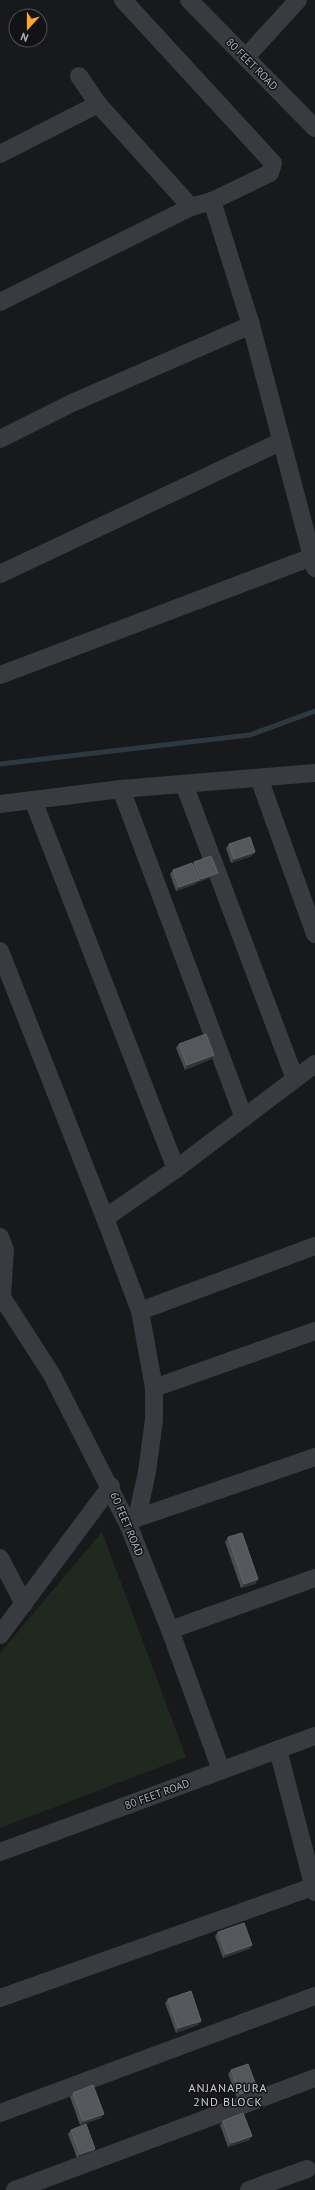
<svg xmlns="http://www.w3.org/2000/svg" width="315" height="2190" font-family="'PT Sans',sans-serif">
	<rect width="100%" height="100%" fill="#18191b"/>
	<polygon fill="#202920" points="102,1532 186,1757 0,1828 0,1653"/>
	<g fill="none" stroke-linecap="round" stroke-linejoin="round">
		<polyline stroke="#2d3940" stroke-width="5" points="0,764 250,735 315,711"/>
		<g stroke="#393b40" stroke-width="18">
			<polyline points="123,0 273,163 270,173 212,201"/>
			<polyline points="189,0 315,128"/>
			<polyline points="246,57 298,0"/>
			<polyline points="79,76 98,104"/>
			<polyline points="0,154 98,104 191,207 212,201 251,325 315,568"/>
			<polyline points="0,302 191,207"/>
			<polyline points="0,439 72,403 251,325"/>
			<polyline points="0,574 280,442"/>
			<polyline points="0,675 312,557"/>
			<polyline points="259,778 315,934"/>
			<polyline points="184,784 295,1079"/>
			<polyline points="121,789 244,1118"/>
			<polyline points="33,800 176,1169"/>
			<polyline points="0,804 121,789 315,773"/>
			<polyline points="0,951 105,1218 140,1311 154,1388 154,1420 147,1472 137,1518"/>
			<polyline points="105,1218 176,1169 315,1064"/>
			<polyline points="0,1237 5,1250 2,1296"/>
			<polyline points="0,1294 52,1375 128,1524 170,1630 221,1770"/>
			<polyline points="140,1311 315,1246"/>
			<polyline points="154,1388 315,1331"/>
			<polyline points="129,1523 137,1518 315,1457"/>
			<polyline points="0,1558 24,1604"/>
			<polyline points="170,1630 315,1578"/>
			<polyline points="0,1635 111,1486"/>
			<polyline points="278,1750 315,1892"/>
			<polyline points="0,1852 315,1736"/>
			<polyline points="0,1998 315,1886"/>
			<polyline points="0,2113 315,1996"/>
			<polyline points="15,2190 315,2078"/>
			<polyline points="249,2190 307,2169"/>
		</g>
	</g>
	<g fill="#494c50">
		<polygon points="229,844 252,856 231,863 226,848"/>
		<polygon points="194,862 218,873 216,875 199,882 193,865"/>
		<polygon points="173,870 199,880 196,884 176,891 170,874"/>
		<polygon points="179,1044 214,1055 211,1059 185,1070 176,1048"/>
		<polygon points="228,1537 258,1579 255,1584 241,1588 225,1542"/>
		<polygon points="218,1932 252,1945 249,1949 223,1958 215,1936"/>
		<polygon points="168,1999 201,2021 198,2025 176,2033 165,2003"/>
		<polygon points="231,2070 257,2088 254,2092 237,2098 228,2074"/>
		<polygon points="73,2093 104,2114 101,2118 80,2125 70,2097"/>
		<polygon points="223,2121 252,2136 249,2140 228,2147 220,2125"/>
		<polygon points="71,2130 95,2149 92,2153 77,2158 68,2134"/>
	</g>
	<g fill="#313336">
		<polygon points="255,852 252,856 231,863 234,859"/>
		<polygon points="218,873 216,875 199,882 201,879"/>
		<polygon points="199,880 196,884 176,891 179,887"/>
		<polygon points="214,1055 211,1059 185,1070 187,1065"/>
		<polygon points="258,1579 255,1584 241,1588 244,1584"/>
		<polygon points="252,1945 249,1949 223,1958 226,1954"/>
		<polygon points="201,2021 198,2025 176,2033 178,2028"/>
		<polygon points="257,2088 254,2092 237,2098 240,2094"/>
		<polygon points="104,2114 101,2118 80,2125 83,2121"/>
		<polygon points="252,2136 249,2140 228,2147 231,2143"/>
		<polygon points="95,2149 92,2153 77,2158 80,2154"/>
	</g>
	<g fill="#54575c" stroke="#61656a">
		<polygon points="250,837 255,852 234,859 229,844"/>
		<polygon points="211,856 218,873 201,879 194,862"/>
		<polygon points="192,863 199,880 179,887 173,870"/>
		<polygon points="206,1034 214,1055 187,1065 179,1044"/>
		<polygon points="242,1533 258,1579 244,1584 228,1537"/>
		<polygon points="244,1923 252,1945 226,1954 218,1932"/>
		<polygon points="191,1991 201,2021 178,2028 168,1999"/>
		<polygon points="248,2064 257,2088 240,2094 231,2070"/>
		<polygon points="93,2085 104,2114 83,2121 73,2093"/>
		<polygon points="243,2113 252,2136 231,2143 223,2121"/>
		<polygon points="86,2124 95,2149 80,2154 71,2130"/>
	</g>
	<g text-anchor="middle" stroke-width="3" stroke-linejoin="round" paint-order="stroke">
		<g font-size="11" fill="#aab1bb" stroke="#131316">
			<text transform="translate(252 64) rotate(45)" y="4">80 FEET ROAD</text>
			<text transform="translate(127 1524) rotate(67)" y="4">60 FEET ROAD</text>
			<text transform="translate(157 1794) rotate(-20)" y="4">80 FEET ROAD</text>
		</g>
		<g font-size="12" letter-spacing="1" fill="#cbcfd7" stroke="#131316">
			<text x="228" y="2092">ANJANAPURA<tspan x="228" dy="14">2ND BLOCK</tspan></text>
		</g>
	</g>
	<g transform="translate(28 28) rotate(201)"><circle r="19" fill="#131316" stroke="#4f5258"/>
	<path d="M0-3L7 15L0 10L-7 15Z" fill="#fba530"/>
	<text y="-6" font-size="11" font-weight="bold" text-anchor="middle" fill="#aab1bb">N</text>
	</g>
</svg>
